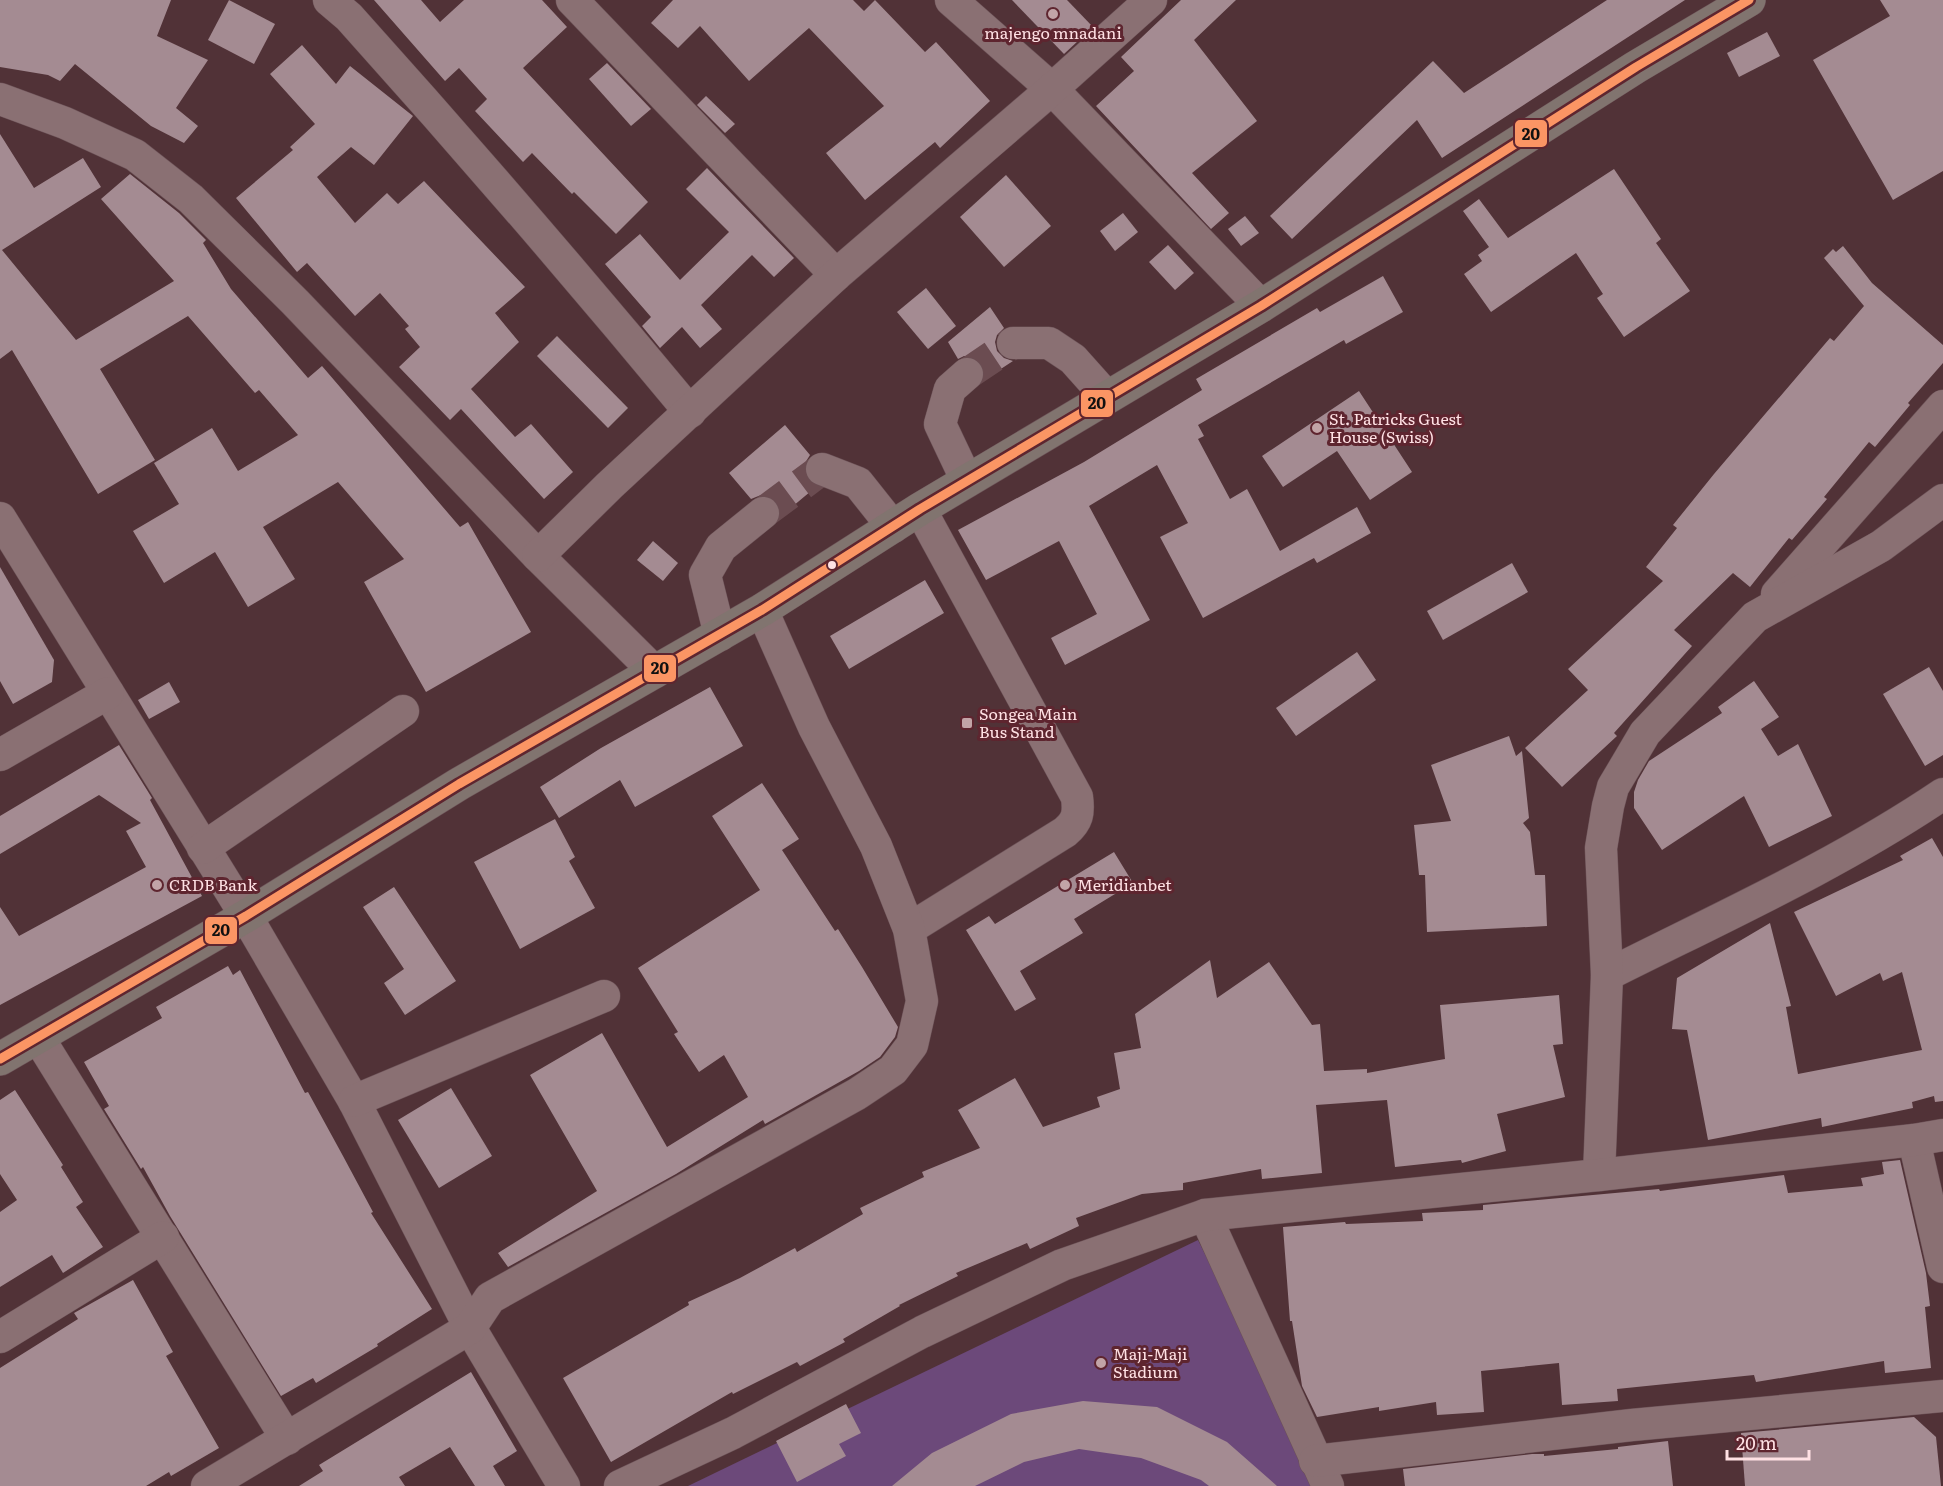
<svg xmlns="http://www.w3.org/2000/svg" width="1943" height="1486" font-family="Literata,serif">
	<rect width="100%" height="100%" fill="#513237"/>
	<polygon fill="#6c497a" points="1198,1240 1322,1486 688,1486"/>
	<g fill="#a48b92">
		<polygon points="0,0 171,0 157,36 208,60 176,108 198,126 184,143 151,126 75,64 60,81 48,75 0,67"/>
		<polygon points="229,0 275,24 254,64 208,40"/>
		<polygon points="374,0 421,0 440,22 464,0 542,0 567,27 523,68 648,202 616,234 574,192 572,194 532,153 523,162 475,111 487,99 459,68 445,81"/>
		<polygon points="673,0 853,0 864,11 875,0 925,52 936,42 990,101 940,148 935,142 865,200 826,153 884,106 809,28 749,81 700,26 678,48 651,23"/>
		<polygon points="1012,0 1067,0 1093,27 1064,54"/>
		<polygon points="1181,0 1236,0 1194,40 1257,121 1192,173 1229,213 1211,229 1096,106 1134,71 1121,57"/>
		<polygon points="1607,0 1685,0 1442,158 1417,120 1292,239 1270,216 1433,61 1464,93"/>
		<polygon points="1880,0 1943,0 1943,171 1893,200 1813,60 1890,16"/>
		<polygon points="1767,32 1780,56 1739,77 1727,53"/>
		<polygon points="302,45 336,84 350,66 413,116 374,165 351,147 317,177 355,223 387,193 398,204 424,181 525,287 495,313 519,342 471,389 515,437 531,424 573,472 544,499 461,409 450,420 399,367 420,347 405,329 409,326 380,293 355,316 307,263 297,272 236,198 293,150 290,147 315,124 270,74"/>
		<polygon points="607,63 651,109 631,126 589,79"/>
		<polygon points="706,96 735,124 725,133 697,105"/>
		<polygon points="0,134 34,188 83,158 101,187 2,250 76,340 174,281 101,199 130,174 179,213 206,240 203,243 231,289 308,378 322,366 460,527 468,522 531,632 426,692 364,582 404,559 338,482 263,527 295,579 248,607 215,552 164,583 133,531 179,504 154,463 212,428 238,471 298,435 259,390 255,393 188,316 100,369 155,460 98,494 12,350 0,359"/>
		<polygon points="707,168 794,258 774,277 752,255 701,305 722,329 700,348 682,327 660,348 642,326 651,317 605,264 640,234 680,280 729,232 686,189"/>
		<polygon points="1614,169 1661,239 1656,243 1690,291 1624,337 1597,298 1603,294 1576,253 1491,312 1464,274 1482,261 1478,255 1489,247 1463,211 1479,199 1508,238"/>
		<polygon points="1006,175 1051,226 1004,267 960,217"/>
		<polygon points="1123,213 1138,232 1115,251 1100,231"/>
		<polygon points="1245,216 1259,233 1241,246 1228,229"/>
		<polygon points="1168,245 1194,273 1175,290 1149,262"/>
		<polygon points="1843,246 1872,283 1943,345 1943,363 1908,403 1910,405 1875,447 1869,442 1824,497 1827,499 1792,540 1789,538 1750,587 1733,573 1674,630 1692,646 1614,733 1617,736 1562,787 1525,748 1588,690 1568,669 1663,581 1646,567 1677,528 1673,525 1714,474 1830,338 1834,341 1864,306 1824,258 1833,249 1836,252"/>
		<polygon points="1383,276 1403,312 1346,344 1344,340 1198,425 1204,436 1198,439 1230,499 1247,489 1280,551 1357,507 1371,533 1317,563 1314,558 1203,618 1160,537 1188,523 1157,465 1089,506 1150,620 1065,665 1051,638 1097,614 1059,541 986,580 958,530 1084,462 1202,390 1196,379 1317,308 1320,312"/>
		<polygon points="926,288 956,326 928,349 897,312"/>
		<polygon points="990,307 1004,328 997,335 995,342 997,351 1004,358 1013,361 984,380 985,371 980,362 972,357 964,356 958,359 948,342"/>
		<polygon points="557,336 628,408 608,428 537,356"/>
		<polygon points="1359,391 1412,472 1370,500 1337,451 1283,487 1262,456"/>
		<polygon points="785,425 810,455 805,463 804,472 808,481 817,486 780,517 781,510 777,501 770,496 761,495 751,499 729,473"/>
		<polygon points="653,541 678,563 663,581 637,560"/>
		<polygon points="1512,563 1528,592 1443,640 1427,611"/>
		<polygon points="0,567 54,660 52,682 13,704 0,681"/>
		<polygon points="925,580 944,613 849,669 830,636"/>
		<polygon points="1357,652 1376,680 1296,736 1276,708"/>
		<polygon points="1929,667 1943,691 1943,755 1925,766 1883,694"/>
		<polygon points="1754,681 1779,717 1761,729 1778,756 1798,744 1832,816 1769,847 1744,796 1662,850 1634,808 1634,792 1638,780 1649,761 1722,713 1718,707"/>
		<polygon points="169,682 180,702 149,719 138,700"/>
		<polygon points="710,687 743,746 635,807 620,780 559,818 540,787 601,748"/>
		<polygon points="1509,736 1516,756 1522,751 1529,818 1523,823 1530,832 1535,875 1545,875 1547,926 1427,932 1425,875 1419,875 1414,825 1451,821 1431,765"/>
		<polygon points="119,745 152,798 150,800 202,896 0,1005 0,907 19,936 146,867 126,831 141,823 99,795 0,854 0,816"/>
		<polygon points="762,783 799,839 782,850 835,931 838,929 862,967 898,1027 895,1037 880,1057 859,1071 765,1124 763,1120 676,1174 508,1267 498,1253 597,1191 530,1075 602,1033 667,1147 748,1097 724,1055 699,1072 674,1034 678,1032 638,968 760,890 712,816"/>
		<polygon points="555,819 575,857 569,861 595,908 520,949 474,862"/>
		<polygon points="1932,838 1943,857 1943,1101 1935,1102 1934,1096 1912,1102 1913,1108 1822,1127 1821,1118 1708,1140 1687,1030 1672,1029 1677,978 1770,923 1791,1006 1786,1007 1798,1074 1922,1050 1902,972 1883,981 1880,973 1836,996 1794,912 1903,860 1900,856"/>
		<polygon points="1114,852 1133,883 1074,919 1083,933 1020,971 1036,999 1015,1011 966,930 989,916 995,924"/>
		<polygon points="394,887 456,981 405,1015 384,983 404,969 363,907"/>
		<polygon points="1210,960 1217,998 1269,962 1312,1025 1320,1024 1324,1071 1367,1069 1367,1073 1445,1059 1440,1005 1559,995 1563,1044 1553,1045 1565,1097 1497,1114 1506,1151 1462,1163 1461,1160 1395,1167 1387,1100 1316,1105 1322,1173 1262,1179 1261,1169 1183,1183 1183,1190 1142,1194 1076,1218 1079,1226 1030,1249 1027,1243 956,1273 958,1276 899,1305 900,1306 843,1339 845,1342 800,1366 797,1362 733,1394 732,1392 611,1462 563,1378 689,1305 688,1302 740,1278 795,1248 797,1252 863,1214 860,1208 924,1177 922,1172 980,1148 958,1110 1015,1078 1043,1127 1100,1107 1097,1097 1120,1089 1114,1053 1141,1048 1135,1014"/>
		<polygon points="228,966 233,975 240,970 305,1093 308,1092 343,1156 373,1212 371,1213 432,1309 377,1344 378,1346 316,1383 313,1378 281,1396 170,1216 143,1167 141,1169 104,1109 109,1106 84,1062 162,1018 156,1007"/>
		<polygon points="451,1088 492,1156 439,1188 398,1120"/>
		<polygon points="15,1090 63,1165 61,1167 83,1202 76,1207 103,1247 63,1273 52,1255 0,1287 0,1212 17,1200 0,1174 0,1100"/>
		<polygon points="1900,1160 1926,1273 1930,1306 1925,1307 1931,1368 1885,1373 1884,1361 1756,1382 1754,1375 1617,1389 1618,1401 1562,1405 1559,1363 1481,1371 1484,1412 1437,1415 1436,1402 1379,1411 1379,1407 1317,1417 1302,1386 1292,1321 1290,1321 1283,1227 1345,1222 1346,1224 1423,1221 1422,1213 1483,1210 1483,1205 1659,1189 1660,1191 1784,1175 1788,1193 1863,1186 1861,1178 1884,1174 1882,1162"/>
		<polygon points="133,1280 173,1352 166,1356 219,1448 171,1476 169,1472 146,1486 0,1486 0,1368 78,1319 74,1313"/>
		<polygon points="471,1372 517,1451 493,1466 505,1486 475,1486 450,1447 399,1477 405,1486 299,1486 323,1471 319,1465"/>
		<polygon points="1083,1401 1157,1407 1227,1442 1277,1486 1209,1486 1201,1480 1141,1458 1079,1449 1024,1462 975,1486 892,1486 932,1453 1011,1414"/>
		<polygon points="846,1404 861,1433 839,1444 846,1456 797,1482 776,1441"/>
		<polygon points="1914,1417 1936,1437 1941,1486 1745,1486 1741,1433"/>
		<polygon points="1668,1441 1673,1486 1405,1486 1403,1469 1532,1454 1544,1454 1544,1456 1618,1449 1618,1447"/>
	</g>
	<g fill="none" stroke-linecap="round" stroke-linejoin="round">
		<g stroke="#6b4c51" stroke-width="32" stroke-dasharray="32 16" stroke-linecap="butt">
			<polyline points="967,374 1013,343"/>
			<polyline points="763,513 822,469"/>
		</g>
		<g stroke="#6c5257" stroke-width="33">
			<g id="minor">
				<path d="M329,0L349,17C466,147 579,278 690,412"/>
				<polyline points="572,0 836,275"/>
				<polyline points="951,0 1052,89 1261,306"/>
				<polyline points="0,99 65,123 135,155 191,199 295,302 538,556 655,672"/>
				<polyline points="1013,343 1049,343 1073,359 1107,397"/>
				<polyline points="822,469 858,483 893,527"/>
				<polyline points="967,481 940,424 950,389 967,374"/>
				<polyline points="0,518 246,916 354,1101 470,1328 564,1486"/>
				<polyline points="538,556 609,486 836,275 1052,89 1151,0"/>
				<polyline points="1777,594 1943,406"/>
				<polyline points="720,635 705,575 721,547 763,513"/>
				<polyline points="0,755 108,693"/>
				<polyline points="203,848 403,711"/>
				<path d="M909,929L1065,832C1078,821 1079,813 1077,797L920,509"/>
				<path d="M1607,975C1720,918 1838,865 1943,794"/>
				<polyline points="38,1037 287,1439"/>
				<polyline points="354,1101 604,996"/>
				<polyline points="1914,1140 1943,1267"/>
				<polyline points="1599,1175 1607,975 1601,848 1608,806 1613,787 1645,733 1755,617 1881,546 1943,500"/>
				<polyline points="1205,1215 1328,1486"/>
				<polyline points="0,1337 163,1237"/>
				<polyline points="1315,1461 1632,1425 1943,1396"/>
				<polyline points="207,1486 470,1328 490,1298 857,1094 893,1070 912,1045 922,1001 909,929 876,846 814,727 762,610"/>
				<polyline points="620,1486 733,1433 922,1332 1062,1265 1205,1215 1599,1175 1914,1140 1943,1135"/>
			</g>
		</g>
		<g stroke="#6c5257" stroke-width="34">
			<polyline id="highway" points="0,1059 246,916 459,784 762,610 920,509 1261,306 1636,67 1749,0"/>
		</g>
		<use href="#minor" stroke="#8a7073" stroke-width="32"/>
		<use href="#highway" stroke="#81746f" stroke-width="33"/>
		<g stroke="#5e252f" stroke-width="14">
			<polyline id="bus-1" points="0,1059 246,916 459,784 762,610 920,509 1261,306 1636,67 1749,0"/>
		</g>
		<use href="#bus-1" stroke="#fb9564" stroke-width="9"/>
	</g>
	<g fill="#c2a4a7" stroke="#5e252f" stroke-width="2">
		<circle cx="1053" cy="14" r="6"/>
		<circle cx="1317" cy="428" r="6"/>
		<rect x="961" y="717" width="12" height="12" rx="3"/>
		<circle cx="157" cy="885" r="6"/>
		<circle cx="1065" cy="885" r="6"/>
		<circle cx="1101" cy="1363" r="6"/>
	</g>
	<circle fill="#ffe1e4" stroke="#5e252f" stroke-width="2" cx="832" cy="565" r="5"/>
	<g text-anchor="middle" stroke-width="6" stroke-linejoin="round" paint-order="stroke">
		<g font-size="16" fill="#ffe1e4" stroke="#5e252f" text-anchor="start">
			<text x="1053" y="39" text-anchor="middle">majengo mnadani</text>
			<text x="1329" y="425">St. Patricks Guest<tspan x="1329" dy="18">House (Swiss)</tspan></text>
			<text x="979" y="720">Songea Main<tspan x="979" dy="18">Bus Stand</tspan></text>
			<text x="169" y="891">CRDB Bank</text>
			<text x="1077" y="891">Meridianbet</text>
			<text x="1113" y="1360">Maji-Maji<tspan x="1113" dy="18">Stadium</tspan></text>
		</g>
	</g>
	<g stroke="#5e252f" stroke-width="2">
		<rect x="1514" y="119" width="34" height="29" rx="6" fill="#fb9564"/>
		<rect x="1080" y="389" width="34" height="29" rx="6" fill="#fb9564"/>
		<rect x="643" y="654" width="34" height="29" rx="6" fill="#fb9564"/>
		<rect x="204" y="916" width="34" height="29" rx="6" fill="#fb9564"/>
	</g>
	<g font-size="16" text-anchor="middle" font-weight="bold" fill="#111">
		<text x="1531" y="140">20</text>
		<text x="1097" y="409">20</text>
		<text x="660" y="674">20</text>
		<text x="221" y="936">20</text>
	</g>
	<path d="M1727 1450v9h82v-9" fill="none" stroke="#ffe1e4" stroke-width="3"/>
	<text x="1736" y="1450" font-size="18" fill="#ffe1e4" stroke="#5e252f" stroke-width="4.5" paint-order="stroke">20 m</text>
</svg>
